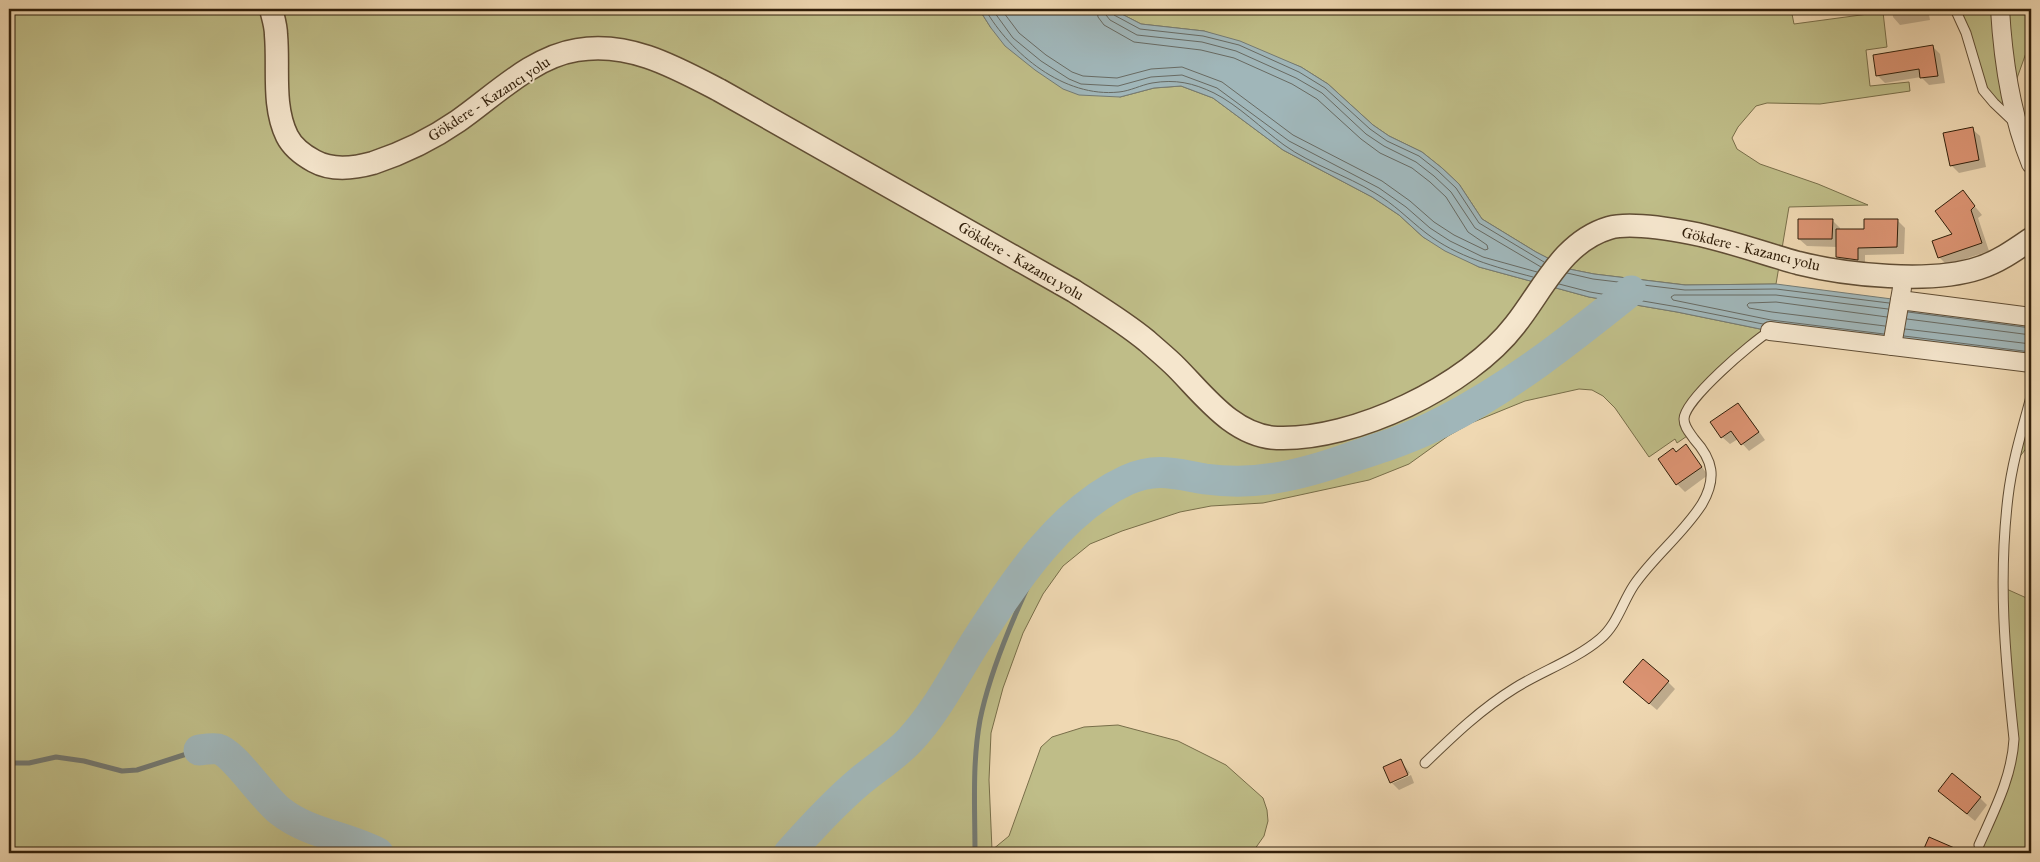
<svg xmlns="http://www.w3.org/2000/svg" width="2040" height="862" font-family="'IM FELL Great Primer',serif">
	<rect width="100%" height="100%" fill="#efd8b2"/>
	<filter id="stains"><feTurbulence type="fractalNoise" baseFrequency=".004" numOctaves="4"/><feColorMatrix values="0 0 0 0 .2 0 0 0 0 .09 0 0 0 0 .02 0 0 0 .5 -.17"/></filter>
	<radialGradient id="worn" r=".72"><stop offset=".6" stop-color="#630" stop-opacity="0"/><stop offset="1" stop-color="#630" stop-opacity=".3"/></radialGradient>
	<g fill="#bfbd88" stroke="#786e49">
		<polygon points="9,9 979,9 991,28 1120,97 1154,88 1181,86 1213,98 1283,150 1372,197 1399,215 1423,237 1479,267 1589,297 1677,312 1770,331 1685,413 1690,434 1677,443 1675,439 1649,457 1615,408 1603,396 1592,390 1579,389 1525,401 1471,423 1448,436 1409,464 1369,480 1263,503 1211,506 1180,512 1122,531 1090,544 1063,566 1043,594 1023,633 1003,688 991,733 989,780 992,850 1009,836 1041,747 1052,737 1084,727 1118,725 1178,741 1226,765 1263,798 1267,810 1268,821 1264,836 1252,853 9,853"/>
		<polygon points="1112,9 1791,9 1794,24 1883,12 1887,47 1866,50 1870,86 1909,82 1910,91 1820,104 1767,103 1756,106 1738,127 1732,138 1737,149 1760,164 1818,184 1868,205 1789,207 1776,284 1686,285 1594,274 1569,269 1536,252 1482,219 1459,184 1442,168 1422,152 1389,136 1373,125 1328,84 1301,67 1204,31 1141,24"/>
		<polygon points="1955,9 2031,9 2031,39 2011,95 2020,127 1983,90"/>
		<polygon points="2031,397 2031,442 2015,463"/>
		<polygon points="2002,587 2031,600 2031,853 1975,853 2008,777 2013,755"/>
	</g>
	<polygon fill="#a0b6b9" stroke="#747a73" points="979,9 1112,9 1141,24 1204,31 1240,41 1301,67 1328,84 1373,125 1389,136 1422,152 1442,168 1459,184 1482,219 1536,252 1569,269 1594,274 1685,285 1776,284 2031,317 2031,363 1770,331 1677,312 1589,297 1479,267 1445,251 1423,237 1399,215 1372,197 1283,150 1213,98 1181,86 1154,88 1120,97 1079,95 1063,89 1035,70 1005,46 991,28"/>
	<g fill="#0003">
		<polygon points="1892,9 1928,9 1930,20 1900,25 1893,17"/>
		<polygon points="1932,46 1940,54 1945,83 1929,85 1921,77 1885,83 1877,75"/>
		<polygon points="1972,129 1980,136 1986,167 1959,173 1951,165"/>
		<polygon points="1963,192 1982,215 1978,218 1989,251 1947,265 1939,257 1954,235"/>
		<polygon points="1832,220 1840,228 1840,231 1866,231 1897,220 1905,228 1904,254 1865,255 1865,267 1845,264 1838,257 1838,247 1807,246 1799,239"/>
		<polygon points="1738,404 1745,412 1765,440 1749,451 1738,439 1730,444 1722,437"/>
		<polygon points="1686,446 1708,475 1685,492 1677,484 1676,453"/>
		<polygon points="1668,682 1675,689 1657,710 1632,689"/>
		<polygon points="1400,760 1410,773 1393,781 1393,783 1411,775 1414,783 1399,790 1391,782"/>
		<polygon points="1947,798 1980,798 1987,805 1975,821"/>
	</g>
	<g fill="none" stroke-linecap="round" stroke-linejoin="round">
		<g stroke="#686a62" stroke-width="1">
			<path d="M985,9C1011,54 1064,98 1119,92C1130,91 1141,85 1152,83C1176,79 1193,83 1214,93C1238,105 1262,129 1284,145C1312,165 1346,175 1375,193C1394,204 1408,219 1426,233C1457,257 1495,267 1533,277"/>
			<polyline points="992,9 1013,38 1041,61 1069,79 1081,84 1118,86 1151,77 1182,75 1217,88 1289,141 1379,188 1406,207 1430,228 1450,241 1483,257 1537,272"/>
			<polyline points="1001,9 1019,33 1046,55 1072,72 1083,76 1117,78 1151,69 1182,67 1222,82 1293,135 1382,181 1410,201 1434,222 1454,235 1485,250 1488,249 1487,245 1468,232 1446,197 1430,182 1412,168 1380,153 1361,139 1317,99 1292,84 1234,58 1201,50 1134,42 1104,25 1098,17 1097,9"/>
			<polyline points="1105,9 1106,15 1110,20 1137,35 1202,42 1236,51 1296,78 1322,93 1366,134 1384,146 1416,162 1434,176 1451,192 1475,228 1541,267"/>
			<polyline points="1111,9 1114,15 1140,29 1203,36 1239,45 1299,72 1325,88 1370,129 1387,141 1419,156 1438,171 1456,188 1479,223 1544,262"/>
			<polyline points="1567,273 1593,279 1685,290 1776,289 1889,303"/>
			<polyline points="1559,284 1590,292 1678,307 1763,324"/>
			<polyline points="1908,312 2031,328"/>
			<polyline points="1907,319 2031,335"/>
			<polyline points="1885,326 1772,312 1749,308 1747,305 1749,303 1776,302 1887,317"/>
			<polyline points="1905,329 2031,344"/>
			<polyline points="1884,334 1771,320 1673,300 1671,297 1674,295 1776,295 1888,309"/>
			<polyline points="1904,336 2031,352"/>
		</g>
		<g stroke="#747a73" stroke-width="5">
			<polyline points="9,763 29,763 56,757 84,761 122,771 137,770 199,750"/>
			<path d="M975,853C975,809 972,764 980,720C992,661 1024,594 1050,539"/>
		</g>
		<g stroke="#a0b6b9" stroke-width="31">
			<path d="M199,750C206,749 212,748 218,749C234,753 263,798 280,811C309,834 346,836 378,853"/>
			<path d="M789,853C811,828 834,803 860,781C877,767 895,756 910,740C938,710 956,672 978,638C1015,580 1063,509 1127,480C1157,467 1175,474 1205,479C1228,482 1252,482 1275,478C1301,474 1327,466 1352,457C1383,447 1414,437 1442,422C1511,387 1571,339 1631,291"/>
		</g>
	</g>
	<g fill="#db9372" stroke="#311f0a">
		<polygon points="1933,45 1938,76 1920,78 1919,69 1876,76 1873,55"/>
		<polygon points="1973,127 1979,160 1950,166 1943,133"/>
		<polygon points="1963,190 1975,206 1971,210 1982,243 1938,258 1932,241 1952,234 1935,211"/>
		<polygon points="1798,219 1833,219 1832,239 1798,239"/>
		<polygon points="1864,219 1898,219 1897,247 1858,248 1858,260 1836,257 1836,229 1864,229"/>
		<polygon points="1738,403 1759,432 1741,445 1731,431 1721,438 1710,422"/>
		<polygon points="1686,444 1702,467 1676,485 1658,459 1673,448 1676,452"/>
		<polygon points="1643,659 1669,681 1649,704 1623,682"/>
		<polygon points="1401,759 1408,775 1390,783 1383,767"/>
		<polygon points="1952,773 1981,797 1967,814 1938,791"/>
		<polygon points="1929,837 1966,853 1922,853"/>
	</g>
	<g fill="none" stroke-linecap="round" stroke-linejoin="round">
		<g stroke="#604d34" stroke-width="11">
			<g id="service">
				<polyline points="1955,9 1966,33 1983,90 1994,103 2014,122"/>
				<path d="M1425,763C1454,735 1481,709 1515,688C1542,671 1575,660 1600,639C1617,625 1622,603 1634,585C1654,556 1683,534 1702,504C1717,478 1713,460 1694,439C1690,433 1684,427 1684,419C1684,400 1752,342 1770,331"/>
				<path d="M1979,845C1994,811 2012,777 2014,739C2005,656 1998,581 2008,497C2012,463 2022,430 2031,397"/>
			</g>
		</g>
		<g stroke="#604d34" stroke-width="20">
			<g id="minor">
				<path d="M2000,9C2003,61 2011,115 2031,164"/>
				<polyline points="1900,300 2031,317"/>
				<polyline points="1770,331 2031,363"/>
				<polyline points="1892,346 1902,288"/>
			</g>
		</g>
		<g stroke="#604d34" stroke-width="25">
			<path id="tertiary" d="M271,9C273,17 276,26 276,35C279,68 272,105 287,136C293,148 303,155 314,161C332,171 355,168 373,163C403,153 432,139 458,121C494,96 532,57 577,50C629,41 675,67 719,90L1074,291C1099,307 1124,322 1147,341C1157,350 1167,358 1176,367C1204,395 1233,436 1277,438C1354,441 1468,386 1515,325C1543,290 1562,242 1609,228C1629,222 1670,229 1691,233C1727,240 1762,253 1798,263C1846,275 1931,284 1979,268C1998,262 2015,250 2031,239"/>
		</g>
		<use href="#service" stroke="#f5e6cd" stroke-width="9"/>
		<use href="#minor" stroke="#f5e6cd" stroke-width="18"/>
		<use href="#tertiary" stroke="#f5e6cd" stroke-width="22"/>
	</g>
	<g text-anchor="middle" stroke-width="4" stroke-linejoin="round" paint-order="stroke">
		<g font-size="15" fill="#311f0a" stroke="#f5e6cd">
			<text transform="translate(489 99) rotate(-33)" y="5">Gökdere - Kazancı yolu</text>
			<text transform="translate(1751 249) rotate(14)" y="5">Gökdere - Kazancı yolu</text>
			<text transform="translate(1021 261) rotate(30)" y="5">Gökdere - Kazancı yolu</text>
		</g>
	</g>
	<rect width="2040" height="862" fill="none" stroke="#efd8b2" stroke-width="30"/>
	<rect x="10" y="10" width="2020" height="842" fill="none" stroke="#311f0a" stroke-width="2.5"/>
	<rect x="15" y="15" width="2010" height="832" fill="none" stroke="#311f0a"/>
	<rect width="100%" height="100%" filter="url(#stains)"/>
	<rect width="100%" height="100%" fill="url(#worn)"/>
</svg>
